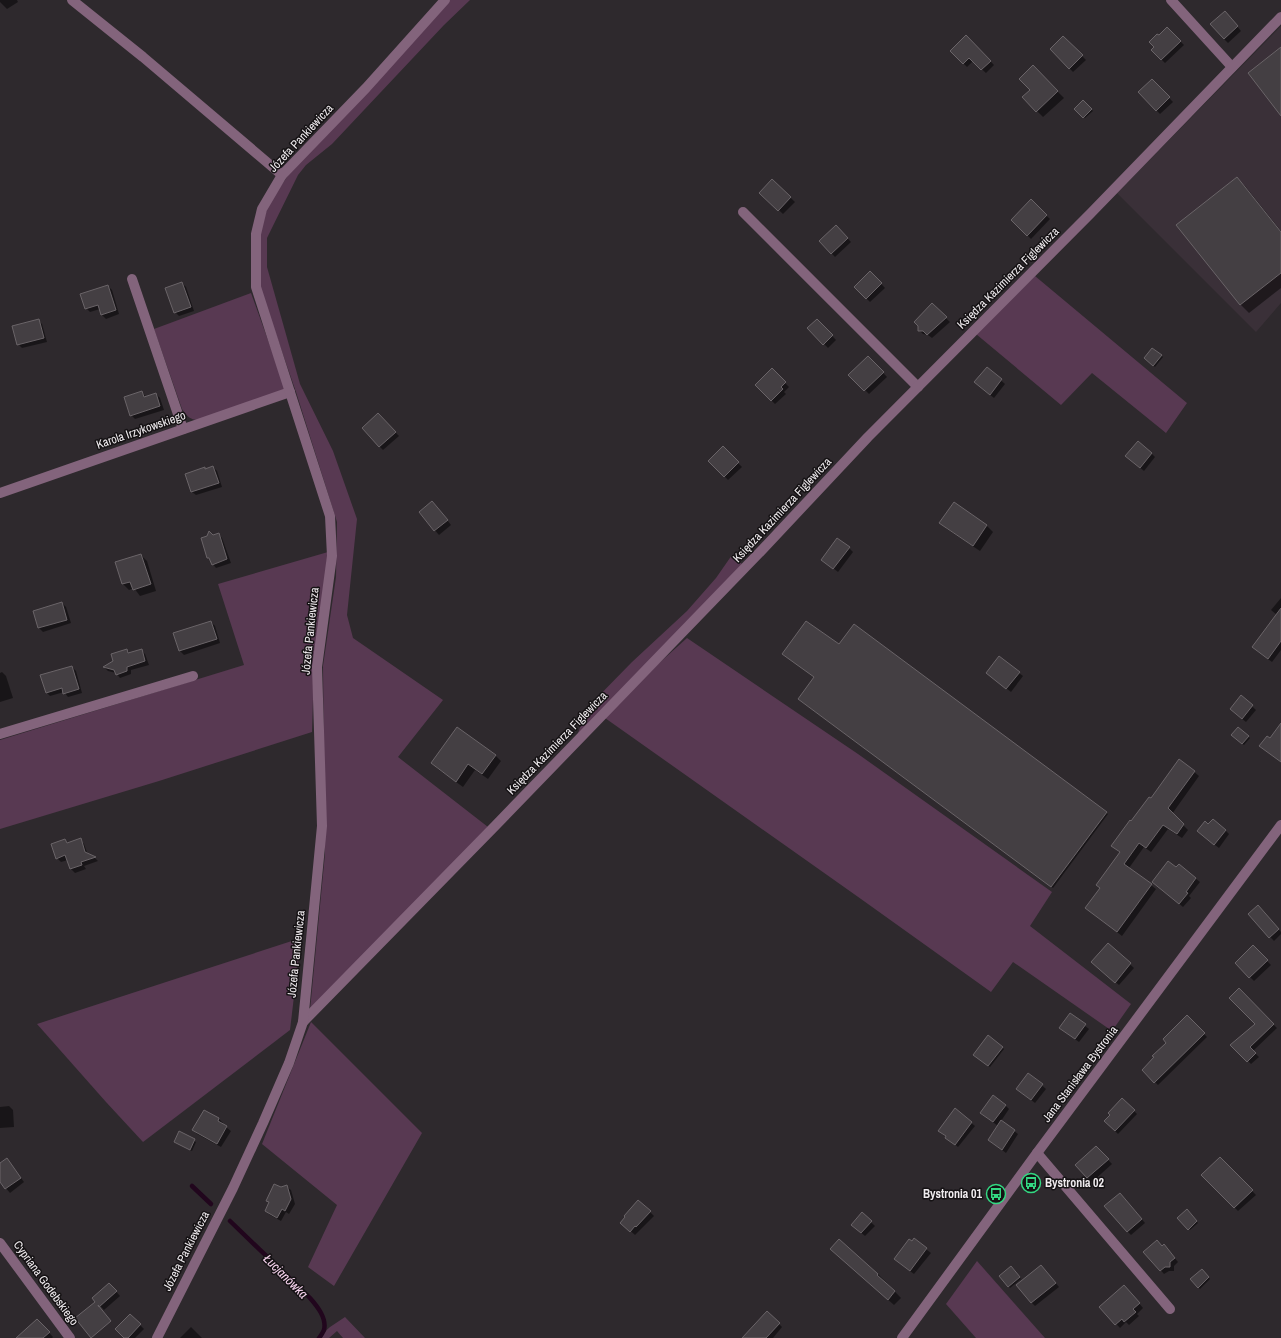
<svg xmlns="http://www.w3.org/2000/svg" width="1281" height="1338" font-family="'Archivo Narrow',sans-serif">
	<rect width="100%" height="100%" fill="#2e292d"/>
	<polygon fill="#3a3038" points="1281,26 1281,303 1256,332 1117,193"/>
	<g fill="#583952">
		<polygon points="448,0 470,0 444,25 332,144 306,165 298,175 267,238 267,267 300,384 333,451 357,519 347,615 353,638 443,700 398,757 488,827 310,1010 325,854 323,666 336,577 337,522 296,392 260,288 260,233 268,205 291,171"/>
		<polygon points="1035,276 1187,403 1166,433 1092,373 1061,405 976,334"/>
		<path d="M251,293L286,390L198,420C190,420 187,416 182,409L154,329Z"/>
		<polygon points="328,552 314,666 312,732 159,781 0,829 0,740 244,665 218,584"/>
		<polygon points="732,555 742,564 577,736 587,708 632,662 687,611 716,578"/>
		<polygon points="687,638 858,754 1052,892 1030,926 1131,1004 1112,1031 1013,962 991,992 861,899 605,718 657,665"/>
		<polygon points="301,938 290,1030 143,1142 106,1102 37,1024"/>
		<polygon points="311,1022 422,1133 334,1286 308,1267 337,1205 262,1144"/>
		<polygon points="977,1261 1045,1338 976,1338 946,1304"/>
		<polygon points="345,1317 365,1338 343,1338 337,1331 329,1338 318,1338 330,1327"/>
	</g>
	<g fill="#0007">
		<polygon points="0,0 17,0 18,2 7,9 0,2"/>
		<polygon points="1229,17 1241,31 1228,43 1224,39"/>
		<polygon points="1167,28 1184,45 1165,63 1152,50 1156,47 1159,37"/>
		<polygon points="966,36 994,65 986,73 973,61 967,67 951,51"/>
		<polygon points="1063,37 1086,60 1073,72 1051,49"/>
		<polygon points="1033,67 1064,98 1043,117 1023,97 1031,90"/>
		<polygon points="1152,80 1173,102 1160,114 1139,92"/>
		<polygon points="1083,102 1093,111 1085,118 1076,109"/>
		<polygon points="1236,178 1245,186 1281,231 1281,288 1249,313 1241,305 1177,225"/>
		<polygon points="772,180 795,202 783,214 761,193"/>
		<polygon points="1031,201 1050,219 1031,239 1012,220"/>
		<polygon points="836,226 851,242 835,257 820,241"/>
		<polygon points="870,272 885,288 870,302 855,287"/>
		<polygon points="182,283 186,287 194,311 179,316 175,312"/>
		<polygon points="108,286 112,290 119,314 106,319 102,315 100,309 90,312 86,308"/>
		<polygon points="932,305 950,322 932,338 928,335 923,334 919,330"/>
		<polygon points="38,320 42,324 47,342 22,348 18,344"/>
		<polygon points="817,320 836,340 828,348 809,328"/>
		<polygon points="1153,349 1163,357 1155,367 1145,358"/>
		<polygon points="868,357 887,377 869,394 850,375"/>
		<polygon points="987,368 1005,384 994,398 979,386"/>
		<polygon points="772,370 789,387 784,392 786,394 775,404 756,385"/>
		<polygon points="142,392 146,397 156,394 160,398 164,410 135,419 131,415"/>
		<polygon points="378,414 399,436 383,450 379,446"/>
		<polygon points="723,448 742,467 728,480 710,461"/>
		<polygon points="1151,453 1155,457 1144,471 1130,459"/>
		<polygon points="213,467 217,471 222,487 196,495 192,492 206,470"/>
		<polygon points="954,504 987,526 993,532 980,551 947,529 941,523"/>
		<polygon points="436,506 451,525 439,535 420,513"/>
		<polygon points="219,534 222,538 231,563 216,568 208,558 213,536"/>
		<polygon points="849,548 853,552 838,572 823,560"/>
		<polygon points="141,555 147,561 156,591 140,596 134,588 129,590 123,584"/>
		<polygon points="1281,598 1281,650 1272,662 1257,651 1277,615 1271,610"/>
		<polygon points="62,603 66,607 71,623 43,632 39,628 34,612"/>
		<polygon points="211,622 215,626 220,643 184,655 180,651 174,634"/>
		<polygon points="839,646 1108,814 1053,888 801,701"/>
		<polygon points="127,650 130,653 141,650 145,654 149,665 131,670 131,674 120,678 116,673 108,671 105,668"/>
		<polygon points="72,667 76,671 82,693 68,697 64,692 50,696 46,692"/>
		<polygon points="2,672 6,676 13,698 0,702 0,673"/>
		<polygon points="987,673 1019,673 1023,676 1011,692"/>
		<polygon points="1242,697 1256,710 1246,722 1235,713"/>
		<polygon points="1238,728 1250,738 1244,745 1232,735"/>
		<polygon points="495,755 501,761 488,779 475,770 463,787 438,769 432,763"/>
		<polygon points="1180,760 1199,776 1172,814 1188,830 1182,838 1168,829 1151,852 1144,847 1129,868 1156,889 1122,936 1091,912 1101,888 1120,853 1113,846 1131,822 1151,800"/>
		<polygon points="1209,825 1225,830 1229,834 1219,848 1202,835"/>
		<polygon points="65,840 69,843 80,840 84,844 88,855 95,858 98,861 84,866 86,869 75,873 71,869 68,860 61,862 57,858"/>
		<polygon points="1179,865 1200,882 1189,896 1191,898 1183,907 1157,885"/>
		<polygon points="1258,907 1281,932 1281,934 1274,941 1249,915"/>
		<polygon points="1108,944 1134,968 1119,985 1096,966"/>
		<polygon points="1253,947 1271,965 1254,981 1236,963"/>
		<polygon points="1239,990 1277,1028 1253,1051 1259,1057 1251,1064 1232,1045 1256,1024"/>
		<polygon points="1070,1014 1089,1029 1079,1042 1064,1031"/>
		<polygon points="1187,1017 1207,1037 1158,1085 1143,1070 1167,1043"/>
		<polygon points="1002,1047 1004,1049 990,1067 976,1057"/>
		<polygon points="1029,1074 1046,1089 1035,1103 1021,1092"/>
		<polygon points="1122,1099 1137,1114 1118,1134 1105,1121"/>
		<polygon points="1005,1105 1009,1109 1001,1121 1018,1134 1006,1153 989,1140 998,1126 986,1117"/>
		<polygon points="9,1106 13,1110 14,1127 0,1128 0,1107"/>
		<polygon points="955,1110 975,1126 958,1147 943,1134"/>
		<polygon points="204,1111 219,1119 223,1123 222,1124 231,1131 221,1147 197,1134 194,1130"/>
		<polygon points="180,1133 196,1142 192,1151 175,1142"/>
		<polygon points="1096,1147 1112,1164 1092,1182 1077,1165"/>
		<polygon points="1220,1158 1256,1195 1238,1211 1203,1175"/>
		<polygon points="7,1159 24,1182 10,1193 0,1181 0,1164"/>
		<polygon points="287,1187 291,1190 295,1204 289,1214 286,1212 281,1221 270,1215 266,1211 270,1203 267,1200 281,1188"/>
		<polygon points="1124,1198 1145,1223 1131,1235 1127,1231"/>
		<polygon points="1187,1211 1198,1223 1190,1230 1179,1218"/>
		<polygon points="650,1212 654,1216 635,1235 625,1226"/>
		<polygon points="862,1214 875,1226 865,1236 852,1225"/>
		<polygon points="914,1240 931,1253 914,1274 899,1263"/>
		<polygon points="1162,1247 1168,1250 1178,1262 1174,1266 1174,1271 1169,1271 1164,1274 1145,1252"/>
		<polygon points="838,1255 878,1274 901,1298 894,1305"/>
		<polygon points="1011,1268 1021,1279 1010,1288 1001,1276"/>
		<polygon points="1045,1270 1059,1287 1035,1306 1031,1302"/>
		<polygon points="1202,1270 1210,1279 1200,1289 1191,1279"/>
		<polygon points="113,1288 120,1296 104,1310 93,1298"/>
		<polygon points="1128,1290 1143,1308 1137,1314 1139,1316 1129,1325 1126,1322 1120,1328 1101,1307"/>
		<polygon points="767,1312 782,1327 773,1338 743,1338"/>
		<polygon points="130,1315 144,1329 135,1338 125,1338"/>
		<polygon points="41,1324 53,1337 52,1338 18,1338"/>
		<polygon points="191,1327 202,1338 180,1338"/>
	</g>
	<g fill="none" stroke-linecap="round" stroke-linejoin="round">
		<g stroke="#21061d" stroke-width="4.5">
			<polyline points="192,1186 211,1204"/>
			<path d="M230,1221L310,1298C317,1306 327,1318 324,1330C323,1332 321,1336 319,1338"/>
		</g>
	</g>
	<g fill="#443f43" stroke="#6a6468">
		<polygon points="1225,11 1238,26 1224,39 1210,24"/>
		<polygon points="1167,27 1181,41 1161,60 1151,50 1154,47 1149,42 1157,34 1159,35"/>
		<polygon points="966,35 991,61 981,70 969,58 963,64 950,51"/>
		<polygon points="1063,36 1083,55 1069,69 1050,49"/>
		<polygon points="1281,47 1281,116 1248,73"/>
		<polygon points="1033,65 1058,91 1036,112 1022,97 1030,90 1019,79"/>
		<polygon points="1152,79 1170,97 1156,111 1138,92"/>
		<polygon points="1083,100 1092,109 1083,118 1074,109"/>
		<polygon points="1237,177 1281,232 1281,273 1240,305 1176,225"/>
		<polygon points="772,179 791,197 778,211 759,193"/>
		<polygon points="1031,199 1047,215 1027,236 1011,220"/>
		<polygon points="836,225 848,238 831,254 819,241"/>
		<polygon points="870,271 882,283 866,299 854,287"/>
		<polygon points="182,282 191,307 174,313 165,288"/>
		<polygon points="108,285 116,310 101,315 98,305 85,309 80,294"/>
		<polygon points="932,303 947,317 927,335 923,331 918,331 918,326 914,322"/>
		<polygon points="39,319 44,338 17,345 12,326"/>
		<polygon points="817,319 833,335 823,345 807,328"/>
		<polygon points="1152,348 1162,355 1153,366 1144,358"/>
		<polygon points="868,356 884,372 864,391 848,375"/>
		<polygon points="987,367 1002,379 990,395 974,382"/>
		<polygon points="772,368 786,382 781,387 783,389 771,401 755,385"/>
		<polygon points="142,391 144,397 156,393 160,406 130,416 124,397"/>
		<polygon points="378,413 396,432 379,447 362,428"/>
		<polygon points="1138,441 1152,453 1140,468 1125,456"/>
		<polygon points="723,446 739,462 724,477 708,461"/>
		<polygon points="213,466 219,483 191,492 185,474 205,467 205,469"/>
		<polygon points="432,501 448,520 434,531 419,512"/>
		<polygon points="954,502 987,525 973,546 939,523"/>
		<polygon points="209,531 213,535 219,533 227,559 212,565 209,558 207,558 201,538 207,536"/>
		<polygon points="837,538 850,547 833,569 821,560"/>
		<polygon points="141,554 151,584 133,590 130,582 122,584 115,562"/>
		<polygon points="62,602 67,620 38,628 33,611"/>
		<polygon points="1281,608 1281,641 1268,659 1252,647"/>
		<polygon points="211,621 217,639 179,651 173,633"/>
		<polygon points="806,621 839,644 854,624 1107,812 1051,887 798,699 814,677 782,654"/>
		<polygon points="127,649 128,653 142,649 145,661 127,667 127,671 116,675 114,670 103,667 113,661 111,654"/>
		<polygon points="999,656 1020,672 1006,689 986,673"/>
		<polygon points="72,666 79,689 63,694 62,688 46,693 40,675"/>
		<polygon points="1241,695 1253,705 1242,719 1230,709"/>
		<polygon points="1281,723 1281,762 1259,746 1267,736 1270,738"/>
		<polygon points="457,727 496,755 482,774 468,764 456,782 431,763"/>
		<polygon points="1238,727 1249,736 1242,744 1231,735"/>
		<polygon points="1179,759 1195,771 1168,808 1184,824 1177,834 1163,825 1146,848 1139,843 1124,864 1152,884 1117,932 1085,908 1100,888 1096,885 1120,852 1111,846 1130,820 1131,821 1149,797 1151,798"/>
		<polygon points="1213,819 1226,830 1214,845 1197,831 1205,821 1208,824"/>
		<polygon points="81,838 85,852 96,857 81,862 82,865 70,869 65,855 56,859 51,844 65,839 67,843"/>
		<polygon points="1168,861 1176,867 1179,864 1196,878 1186,892 1188,893 1179,904 1152,882"/>
		<polygon points="1258,905 1279,929 1269,938 1248,914"/>
		<polygon points="1108,943 1131,963 1115,983 1091,962"/>
		<polygon points="1253,945 1268,960 1249,978 1235,963"/>
		<polygon points="1239,988 1274,1024 1250,1047 1256,1053 1247,1062 1230,1045 1255,1024 1229,998"/>
		<polygon points="1070,1013 1086,1024 1075,1039 1059,1028"/>
		<polygon points="1187,1015 1205,1033 1154,1083 1142,1070 1154,1057 1152,1056 1166,1043 1163,1039"/>
		<polygon points="988,1035 1003,1047 988,1066 973,1055"/>
		<polygon points="1028,1073 1043,1084 1031,1100 1016,1089"/>
		<polygon points="993,1095 1006,1105 993,1122 980,1113"/>
		<polygon points="1122,1098 1135,1110 1115,1131 1104,1121 1110,1115 1108,1113"/>
		<polygon points="955,1108 972,1122 955,1145 945,1138 946,1136 938,1131"/>
		<polygon points="204,1110 219,1118 218,1121 227,1126 217,1144 192,1130"/>
		<polygon points="1001,1120 1015,1130 1002,1150 988,1140"/>
		<polygon points="179,1131 195,1139 190,1150 174,1142"/>
		<polygon points="1096,1146 1109,1159 1087,1178 1075,1165"/>
		<polygon points="1220,1157 1253,1190 1234,1208 1201,1175"/>
		<polygon points="7,1158 21,1178 5,1189 0,1182 0,1163"/>
		<polygon points="274,1184 281,1187 287,1185 291,1199 285,1211 282,1209 277,1218 265,1211 269,1202 266,1201"/>
		<polygon points="1120,1193 1142,1219 1127,1232 1104,1206"/>
		<polygon points="638,1200 651,1211 636,1227 635,1226 630,1232 620,1223 625,1217 624,1216"/>
		<polygon points="1187,1209 1197,1221 1188,1230 1177,1218"/>
		<polygon points="862,1212 872,1221 861,1233 851,1225"/>
		<polygon points="914,1238 927,1248 910,1271 894,1259 909,1239 912,1241"/>
		<polygon points="839,1239 878,1274 877,1275 895,1291 888,1300 830,1249"/>
		<polygon points="1157,1240 1162,1246 1164,1244 1175,1258 1170,1262 1170,1267 1165,1267 1160,1271 1143,1252"/>
		<polygon points="1041,1265 1056,1283 1031,1303 1016,1285"/>
		<polygon points="1011,1266 1020,1277 1008,1287 999,1276"/>
		<polygon points="1202,1269 1209,1277 1198,1288 1190,1279"/>
		<polygon points="109,1283 117,1291 99,1307 98,1305 111,1321 91,1338 75,1318 95,1302 92,1298"/>
		<polygon points="1124,1285 1140,1303 1133,1309 1136,1312 1124,1322 1122,1319 1115,1325 1099,1307"/>
		<polygon points="767,1311 780,1323 766,1338 742,1338"/>
		<polygon points="130,1314 141,1324 128,1338 124,1338 115,1329"/>
		<polygon points="37,1319 50,1332 43,1338 16,1338"/>
	</g>
	<g fill="none" stroke-linecap="round" stroke-linejoin="round">
		<g stroke="#83647c" stroke-width="10">
			<polyline points="72,0 143,57 282,175"/>
			<polyline points="1171,0 1232,67"/>
			<polyline points="743,212 918,387"/>
			<polyline points="132,279 183,429"/>
			<polyline points="0,493 290,392"/>
			<polyline points="0,734 193,676"/>
			<polyline points="303,1022 495,826 762,550 868,437 1090,214 1281,17"/>
			<polyline points="1037,1153 1170,1309"/>
			<polyline points="0,1243 70,1338"/>
			<polyline points="157,1338 233,1188 263,1123 289,1063 303,1022 322,826 317,667 332,556 330,516 256,287 256,234 262,209 282,175 366,88 445,0"/>
			<polyline points="902,1338 1037,1153 1281,825"/>
		</g>
	</g>
	<defs>
		<g id="bus-ring" transform="scale(1)"><circle r="9.5" fill="#151214" stroke="#33d882" stroke-width="1.5"/><path d="M-5-6H5V4H4V6H2V4H-2V6H-4V4H-5ZM-3.5-4V0h7V-4ZM-3.5 1.2v1.5H-2V1.2ZM2 1.2v1.5H3.5V1.2Z" fill="#33d882"/></g>
	</defs>
	<g fill-rule="evenodd">
		<use href="#bus-ring" x="1031" y="1183"/>
		<use href="#bus-ring" x="996" y="1194"/>
	</g>
	<g text-anchor="middle" stroke-width="3" stroke-linejoin="round" paint-order="stroke">
		<g font-size="12" fill="#f0ecef" stroke="#151214">
			<text transform="translate(301 138) rotate(-47)" y="4">Józefa Pankiewicza</text>
			<text transform="translate(1008 278) rotate(-45)" y="4">Księdza Kazimierza Figlewicza</text>
			<text transform="translate(141 430) rotate(-19)" y="4">Karola Irzykowskiego</text>
			<text transform="translate(782 510) rotate(-47)" y="4">Księdza Kazimierza Figlewicza</text>
			<text transform="translate(310 631) rotate(-84)" y="4">Józefa Pankiewicza</text>
			<text transform="translate(557 743) rotate(-46)" y="4">Księdza Kazimierza Figlewicza</text>
			<text transform="translate(296 954) rotate(-84)" y="4">Józefa Pankiewicza</text>
			<text transform="translate(1080 1074) rotate(-53)" y="4">Jana Stanisława Bystronia</text>
			<text transform="translate(186 1251) rotate(-63)" y="4">Józefa Pankiewicza</text>
			<text transform="translate(46 1283) rotate(54)" y="4">Cypriana Godebskiego</text>
		</g>
		<g font-size="12" font-weight="bold" fill="#f0ecef" stroke="#151214" text-anchor="start">
			<text x="1045" y="1187">Bystronia 02</text>
			<text x="982" y="1198" text-anchor="end">Bystronia 01</text>
		</g>
		<g font-size="13" font-style="italic" fill="#f9d5f0" stroke="#151214">
			<text transform="translate(286 1276) rotate(45)" y="5">Łucjanówka</text>
		</g>
	</g>
</svg>
